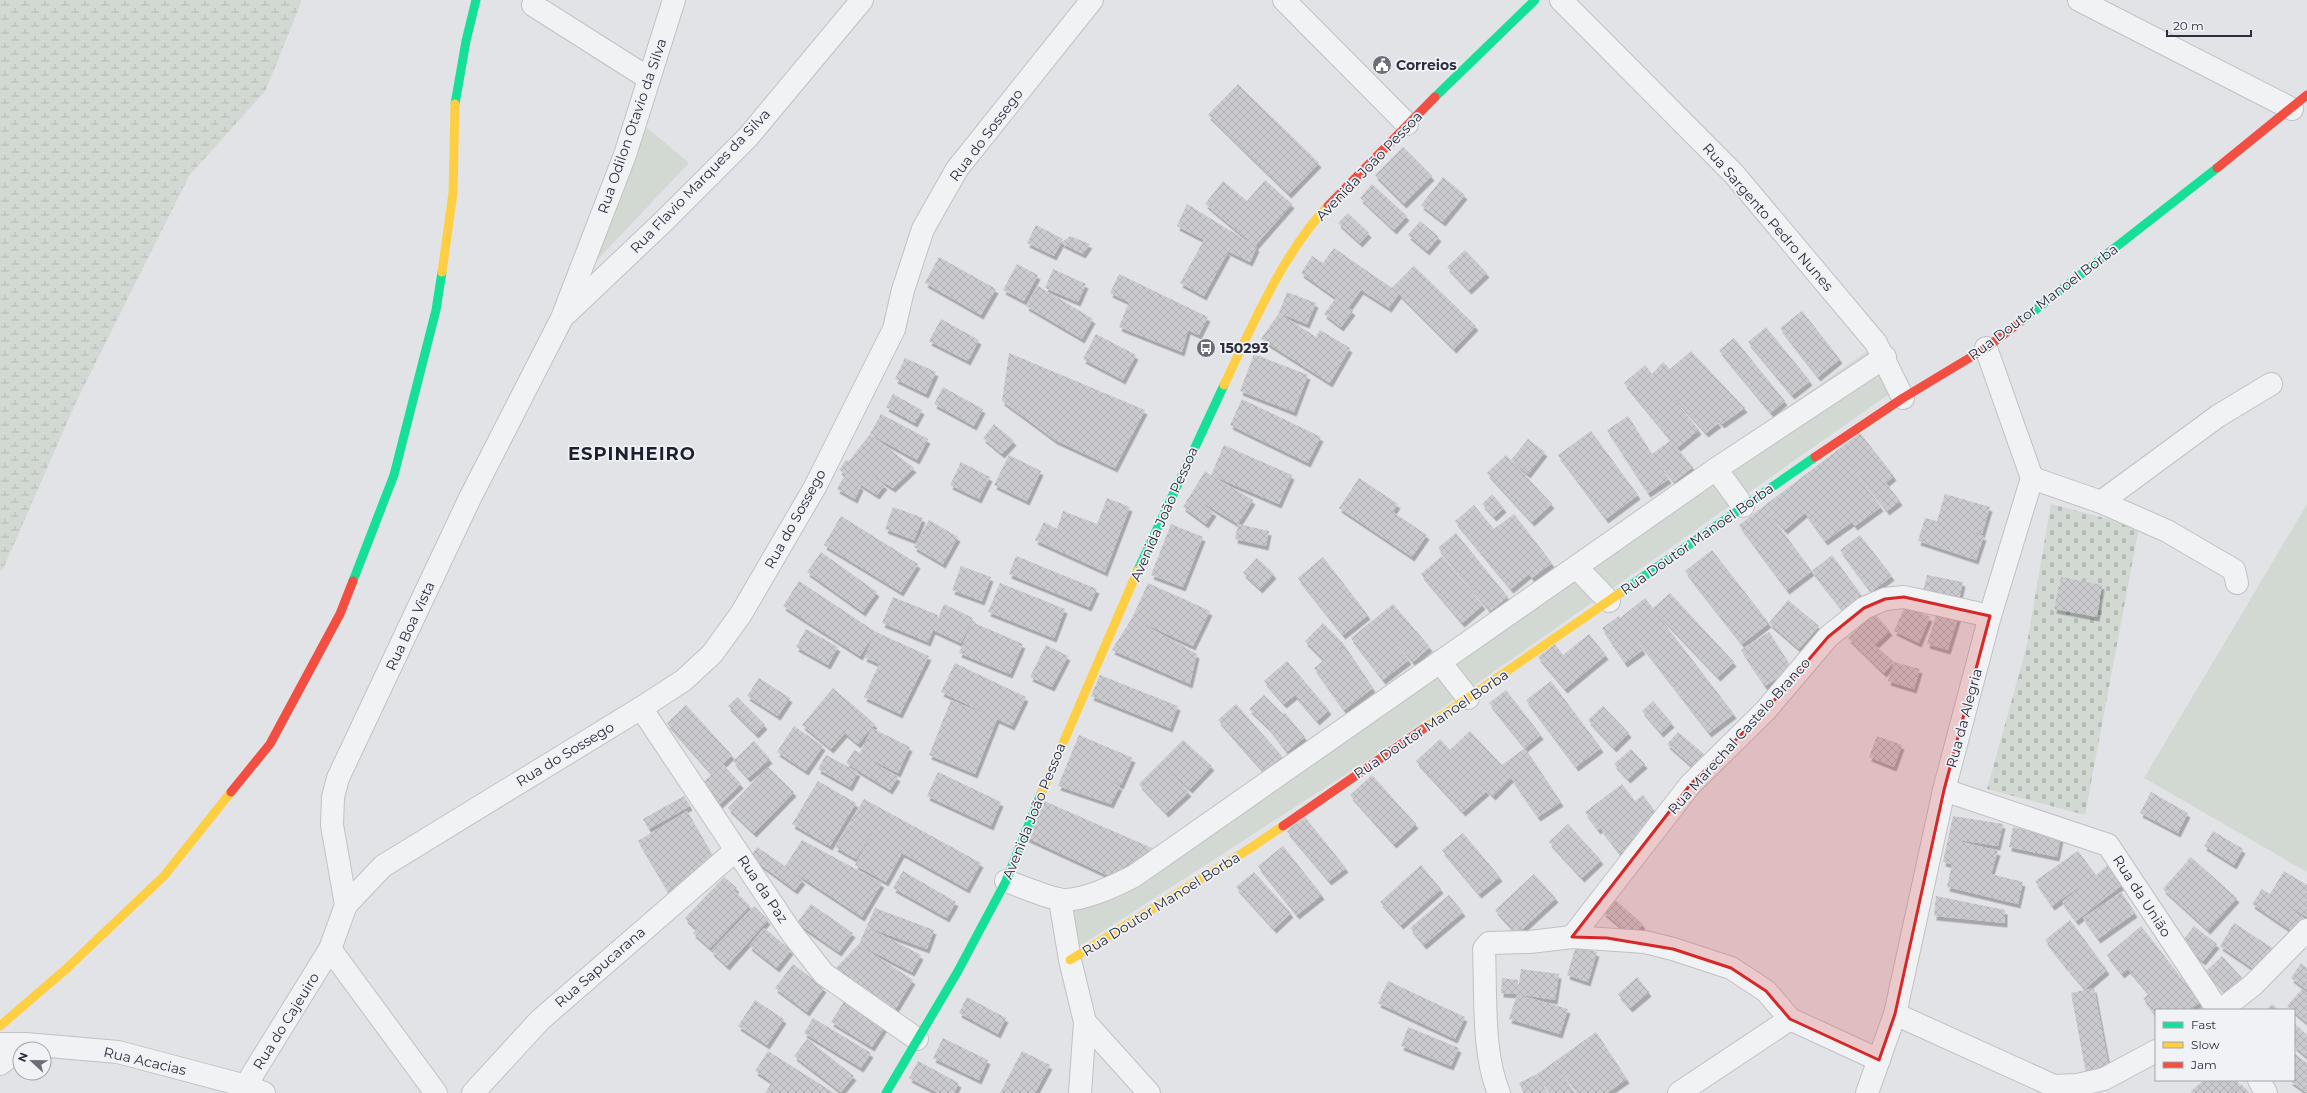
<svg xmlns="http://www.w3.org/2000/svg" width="2307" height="1093" font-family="Montserrat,sans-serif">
	<defs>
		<pattern id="wetland-marsh" width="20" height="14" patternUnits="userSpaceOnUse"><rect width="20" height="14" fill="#d2d9d3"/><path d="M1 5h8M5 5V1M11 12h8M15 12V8" fill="none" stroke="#b4bbb6"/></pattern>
		<pattern id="cemetery-stones" width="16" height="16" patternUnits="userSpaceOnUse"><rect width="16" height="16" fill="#d2d9d3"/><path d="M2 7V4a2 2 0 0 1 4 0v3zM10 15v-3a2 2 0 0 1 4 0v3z" fill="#b4bbb6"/></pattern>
		<pattern id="building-cross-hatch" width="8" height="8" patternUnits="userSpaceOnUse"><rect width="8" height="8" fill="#cbcbcf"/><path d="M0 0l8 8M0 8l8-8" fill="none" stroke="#aeafb3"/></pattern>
		<filter id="shadow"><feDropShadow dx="2.5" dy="4.5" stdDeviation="0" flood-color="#0004"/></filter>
	</defs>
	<rect width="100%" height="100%" fill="#e2e3e7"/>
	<g fill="#d2d9d3">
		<polygon points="634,117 689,163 563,296"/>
		<polygon points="1876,345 1909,380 1371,758 1069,953 1066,899 1110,885"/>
		<polygon points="2307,504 2307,872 2144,778"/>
	</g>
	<polygon fill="url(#wetland-marsh)" points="0,0 302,0 266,90 189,176 77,400 3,569 0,571"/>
	<polygon fill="url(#cemetery-stones)" points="2051,504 2139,527 2085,815 1987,789 2026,649"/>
	<g fill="url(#building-cross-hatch)" filter="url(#shadow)">
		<polygon points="1238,84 1319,163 1289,194 1208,115"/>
		<polygon points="1403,147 1432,176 1404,204 1375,175"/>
		<polygon points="1443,177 1465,195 1443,222 1421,205"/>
		<polygon points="1265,180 1292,204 1255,246 1205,204 1223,181 1247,201"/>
		<polygon points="1372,184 1407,216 1394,230 1360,198"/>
		<polygon points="1187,204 1257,247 1250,262 1217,246 1228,252 1204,296 1180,283 1204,240 1177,226"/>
		<polygon points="1348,213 1369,233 1360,243 1338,223"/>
		<polygon points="1420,221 1439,237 1427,251 1408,235"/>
		<polygon points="1036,225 1063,239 1061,243 1070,236 1090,244 1083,254 1061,243 1054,256 1027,243"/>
		<polygon points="1334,248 1392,288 1414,266 1476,326 1454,349 1399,294 1389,308 1361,290 1349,307 1338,300 1353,311 1341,327 1324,314 1336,298 1301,273 1312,256 1323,263"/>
		<polygon points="1465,250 1487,273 1469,290 1447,267"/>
		<polygon points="939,257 996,289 981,315 925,283"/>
		<polygon points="1017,264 1038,275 1024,301 1003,290"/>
		<polygon points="1053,269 1086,284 1078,302 1045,288"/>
		<polygon points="1119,274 1208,317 1199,335 1188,330 1182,352 1119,327 1129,302 1110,293"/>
		<polygon points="1038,286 1093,319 1082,339 1026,306"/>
		<polygon points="1287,292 1316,303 1307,324 1279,313 1316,337 1320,330 1350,348 1330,383 1261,339 1279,313"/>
		<polygon points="1802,311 1840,359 1818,377 1780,328"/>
		<polygon points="941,319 979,340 968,361 929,341"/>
		<polygon points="1766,327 1810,381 1792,395 1748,342"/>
		<polygon points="1096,334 1136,355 1123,380 1083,359"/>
		<polygon points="1734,338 1785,401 1771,413 1719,350"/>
		<polygon points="1691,351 1745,408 1722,424 1699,399 1719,423 1706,433 1658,380 1699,430 1677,448 1693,467 1674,482 1654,456 1669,479 1648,493 1607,430 1628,416 1652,454 1671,440 1624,383 1645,365 1652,374 1663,362 1670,369"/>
		<polygon points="1009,353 1145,410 1115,468 1055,440 1002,401"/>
		<polygon points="1254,354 1308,375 1294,412 1240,391"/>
		<polygon points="905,358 936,372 926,394 895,379"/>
		<polygon points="943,387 983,409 974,426 934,404"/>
		<polygon points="893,394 922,410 915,423 886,407"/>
		<polygon points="1242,399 1321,437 1308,463 1230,425"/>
		<polygon points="881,414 928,439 917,460 870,434"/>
		<polygon points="994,424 1014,441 1002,454 983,438"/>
		<polygon points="1591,431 1638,495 1606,519 1558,455"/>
		<polygon points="1860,433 1894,476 1886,483 1900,501 1887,511 1845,457 1881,507 1855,526 1852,522 1825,541 1805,513 1785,530 1766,509 1812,571 1787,590 1739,525"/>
		<polygon points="870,434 914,468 893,488 857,466 885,485 877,495 852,479 861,486 855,499 837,489 845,474 839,470 846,460 849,461"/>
		<polygon points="1528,439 1545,452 1528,474 1511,460 1552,504 1532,522 1487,473 1506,455 1511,460"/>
		<polygon points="1224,445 1292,475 1279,504 1211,475 1253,500 1238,524 1269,531 1266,546 1235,539 1238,524 1195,498 1214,512 1206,524 1183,507 1205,471 1211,475"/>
		<polygon points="1009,455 1041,471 1027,501 994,485"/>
		<polygon points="961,462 990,477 979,499 950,485"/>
		<polygon points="1359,478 1398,504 1393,512 1427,535 1412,557 1339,508"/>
		<polygon points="1492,494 1504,508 1494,517 1482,504"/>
		<polygon points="1945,494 1990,507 1982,534 1957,528 1984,536 1976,560 1918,541 1925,518 1937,521"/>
		<polygon points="1107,498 1130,507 1105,572 1035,540 1044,522 1057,529 1063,511 1097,524"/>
		<polygon points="1474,505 1494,529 1514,514 1552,563 1532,578 1529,574 1511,589 1455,521"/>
		<polygon points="893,507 923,518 914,540 885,529"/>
		<polygon points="841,516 918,564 901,592 824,545"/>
		<polygon points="929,520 958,537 943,564 914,547"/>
		<polygon points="1171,524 1203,537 1183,587 1151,575"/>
		<polygon points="1456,533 1508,597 1490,611 1438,548"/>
		<polygon points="1860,535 1892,576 1871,592 1840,550"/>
		<polygon points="1712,550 1769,623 1788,600 1819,626 1799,649 1769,623 1742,644 1685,571"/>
		<polygon points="821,552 877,592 863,612 807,572"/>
		<polygon points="1832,555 1863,597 1844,612 1812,571"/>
		<polygon points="1016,556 1097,589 1089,607 1009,574"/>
		<polygon points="1442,556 1483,605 1462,623 1421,574"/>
		<polygon points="1323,557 1368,615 1343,635 1298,578"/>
		<polygon points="1257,558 1274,574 1260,589 1243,573"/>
		<polygon points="961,566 991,577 982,601 952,590"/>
		<polygon points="1927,575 1963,582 1958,604 1922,596"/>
		<polygon points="2061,577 2102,585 2097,617 2054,609"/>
		<polygon points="799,581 876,632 929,656 900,714 864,697 879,664 864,657 876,632 860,656 783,606"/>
		<polygon points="1000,583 1065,609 1054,638 988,612"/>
		<polygon points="1148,583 1210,611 1193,646 1136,620 1197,654 1190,684 1112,650 1132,618"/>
		<polygon points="1670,593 1734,662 1718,677 1654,610 1734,714 1709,733 1626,625 1643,650 1625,663 1602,628 1619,616 1620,618 1645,598 1653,608"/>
		<polygon points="893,597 938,615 936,623 944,604 973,618 961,643 933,630 928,642 882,623"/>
		<polygon points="1393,604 1430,647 1413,662 1382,625 1409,660 1383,680 1351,638"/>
		<polygon points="1905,606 1930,617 1919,643 1894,631"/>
		<polygon points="1938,609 1959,615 1948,650 1927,644"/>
		<polygon points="1874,613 1890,631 1875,645 1894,662 1884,673 1848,638"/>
		<polygon points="972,622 1023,644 1010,674 959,653"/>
		<polygon points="1323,623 1344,644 1335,653 1345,646 1373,688 1344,710 1314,668 1324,660 1305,641"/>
		<polygon points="806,629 838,647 828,665 796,647"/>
		<polygon points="1769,632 1792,668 1765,686 1741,650"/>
		<polygon points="1589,634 1606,655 1565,689 1538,657 1555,644 1563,655"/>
		<polygon points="1046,645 1068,656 1052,687 1030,677"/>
		<polygon points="1287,661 1329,710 1317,721 1295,695 1284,704 1264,681"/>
		<polygon points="1894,662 1920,669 1914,689 1888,681"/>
		<polygon points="955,663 1026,697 1012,726 997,719 975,774 929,755 951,700 993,717 941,692"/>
		<polygon points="1100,675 1178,706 1170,728 1091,696"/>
		<polygon points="759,678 790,698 778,716 747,696"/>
		<polygon points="1551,681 1601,748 1576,767 1526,700"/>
		<polygon points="833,688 875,724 858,744 845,733 831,749 802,725"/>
		<polygon points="1506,690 1541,735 1525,748 1561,802 1538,817 1511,778 1493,796 1471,772 1487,791 1463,812 1416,761 1440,739 1450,750 1470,731 1502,765 1525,748 1489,703"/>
		<polygon points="1264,695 1283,714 1285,713 1305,737 1287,752 1268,727 1249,709"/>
		<polygon points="737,697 765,725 756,734 728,706"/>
		<polygon points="1653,701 1672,723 1661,733 1642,711"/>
		<polygon points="1236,704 1282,756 1264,772 1218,720"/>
		<polygon points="686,705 732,755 723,764 741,784 720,804 701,784 712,774 667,723"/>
		<polygon points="1603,706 1629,733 1614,748 1588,720"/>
		<polygon points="794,726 823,746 806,771 777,752"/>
		<polygon points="872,728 910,747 898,773 862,755 898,777 890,790 846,763 854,750 860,753"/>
		<polygon points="1678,732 1704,754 1693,767 1667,744"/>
		<polygon points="1079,735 1133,758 1121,785 1097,775 1120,786 1111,804 1058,786"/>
		<polygon points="1877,736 1902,745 1894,767 1869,757"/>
		<polygon points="1183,740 1212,766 1190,789 1164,766 1189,792 1166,813 1139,784"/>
		<polygon points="754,741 770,759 748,778 733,761"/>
		<polygon points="1631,749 1645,764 1628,779 1614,764"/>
		<polygon points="826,755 858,772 850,787 818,769"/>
		<polygon points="768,767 794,792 754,833 728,808"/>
		<polygon points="938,772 1001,802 991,826 927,796"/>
		<polygon points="1372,775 1416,824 1394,844 1350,795"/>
		<polygon points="818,781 856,803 830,846 792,824"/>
		<polygon points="1622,784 1635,801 1643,795 1660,818 1620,854 1601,829 1615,817 1598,830 1585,812"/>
		<polygon points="2151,792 2188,813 2178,833 2140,813"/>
		<polygon points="684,796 690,806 649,829 643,819"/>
		<polygon points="864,799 981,863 967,889 902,853 886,882 855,865 881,817 856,859 835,847"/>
		<polygon points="1042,800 1152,848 1111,877 1025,837"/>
		<polygon points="687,811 717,863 668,892 638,841"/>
		<polygon points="1953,816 2003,824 1998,846 1952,839 1998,851 1991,874 2023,882 2018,904 1947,887 1952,864 1943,862"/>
		<polygon points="1305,817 1346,868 1329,881 1287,831"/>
		<polygon points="1568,824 1601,860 1582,878 1549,842"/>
		<polygon points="2013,827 2061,837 2057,857 2009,847"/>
		<polygon points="2213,831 2243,849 2234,865 2204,846"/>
		<polygon points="1463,833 1500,877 1479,894 1442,850"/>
		<polygon points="802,840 882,883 862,917 791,870 803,880 795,890 750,857 757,847 785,866"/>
		<polygon points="1283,846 1322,895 1297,915 1258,866"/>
		<polygon points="2078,851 2096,875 2107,866 2122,885 2076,921 2062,902 2091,879 2052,906 2035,881"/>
		<polygon points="2191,857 2237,898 2208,930 2163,889"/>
		<polygon points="1421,865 1441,889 1401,925 1380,902"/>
		<polygon points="903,871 956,902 947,918 893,888"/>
		<polygon points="2284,871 2307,885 2307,917 2277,899 2303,917 2293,932 2252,904 2262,889 2270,894"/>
		<polygon points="1254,872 1291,913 1274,929 1236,887"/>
		<polygon points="1534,874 1556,898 1517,934 1495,910"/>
		<polygon points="724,877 737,888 734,890 750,906 710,948 693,933 696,929 685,918"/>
		<polygon points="2121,892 2135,913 2098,939 2083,918"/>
		<polygon points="1449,895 1463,912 1424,945 1410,928"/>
		<polygon points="1936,896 2005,910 2005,923 1934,916"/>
		<polygon points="1614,899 1643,924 1633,937 1603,912"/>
		<polygon points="811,904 853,933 839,952 797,923"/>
		<polygon points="754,906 768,920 727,966 711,951"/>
		<polygon points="875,908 934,930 927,949 867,927 921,955 912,972 860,945 913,980 893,1013 835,969 859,944"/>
		<polygon points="2070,920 2107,970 2085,989 2067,968 2084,953 2066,967 2045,940"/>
		<polygon points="2234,923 2274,949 2258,972 2220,946"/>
		<polygon points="2141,926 2200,1002 2190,1010 2156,1010 2156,1016 2143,998 2149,994 2128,969 2122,974 2107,955"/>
		<polygon points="2194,926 2217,944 2203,961 2181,943"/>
		<polygon points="764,928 791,950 777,968 749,946"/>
		<polygon points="1576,946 1597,952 1588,982 1567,975"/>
		<polygon points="2222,956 2244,980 2227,995 2206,971"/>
		<polygon points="2301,963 2307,968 2307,990 2291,978"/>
		<polygon points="793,964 824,988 807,1012 775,988"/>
		<polygon points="1521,969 1559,974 1555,1000 1517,994 1568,1009 1560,1034 1509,1019 1517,994 1501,993 1502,978 1518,980 1518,990"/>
		<polygon points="1637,977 1649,992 1630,1008 1618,994"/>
		<polygon points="1388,981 1465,1017 1455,1039 1378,1003"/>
		<polygon points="2094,988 2109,1068 2086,1073 2071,993"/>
		<polygon points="2302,989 2307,993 2307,1023 2287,1006"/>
		<polygon points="967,997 1006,1018 998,1034 959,1013"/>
		<polygon points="755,1000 784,1019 767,1045 738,1026"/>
		<polygon points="845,1000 886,1025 872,1047 831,1022"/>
		<polygon points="2272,1004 2279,1010 2266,1010"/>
		<polygon points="813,1018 871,1053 861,1068 804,1033"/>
		<polygon points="2294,1023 2307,1035 2307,1057 2294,1046"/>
		<polygon points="1408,1027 1459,1048 1451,1066 1401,1046"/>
		<polygon points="1596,1032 1627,1079 1607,1093 1579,1093 1557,1066 1575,1093 1550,1093 1537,1074 1547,1093 1524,1093 1519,1083 1537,1074"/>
		<polygon points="943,1038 988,1060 979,1080 933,1058"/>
		<polygon points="807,1039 854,1076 841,1092 794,1056"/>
		<polygon points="768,1051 834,1093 765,1093 772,1082 755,1071"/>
		<polygon points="1022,1051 1050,1065 1035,1093 1000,1093"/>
		<polygon points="2294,1053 2307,1063 2307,1093 2289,1080 2294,1080"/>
		<polygon points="918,1061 959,1083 954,1093 938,1093 909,1078"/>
		<polygon points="2204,1080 2236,1080 2240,1085 2230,1093 2192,1093 2191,1091"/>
		<polygon points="2241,1084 2250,1093 2232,1093 2240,1086"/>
	</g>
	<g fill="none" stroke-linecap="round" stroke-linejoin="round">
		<g stroke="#c1c1c5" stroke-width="24">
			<g id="street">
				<polyline points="535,0 533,5 648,78"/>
				<polyline points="1284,0 1407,124"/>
				<polyline points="1561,0 1734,174 1876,343 1903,398"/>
				<polyline points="2079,0 2292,109"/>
				<polyline points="567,313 665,220 748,137 862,0"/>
				<polyline points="1716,469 1743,506"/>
				<polyline points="2032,478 2101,502 2167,531 2234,570 2237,583"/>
				<polyline points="2101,502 2218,416 2271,384"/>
				<polyline points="1576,567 1609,601"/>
				<polyline points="1440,662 1468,698"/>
				<polyline points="641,708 791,932 824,974 917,1039"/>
				<polyline points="1944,790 2108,845 2218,1010"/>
				<path d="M1006,881C1023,887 1041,895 1058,899C1077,904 1117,885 1134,876L1716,469L1885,357"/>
				<polyline points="1060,900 1070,960 1085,1022 1080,1093"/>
				<polyline points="346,905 383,866 641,708 684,680 712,654 741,614 815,487 894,329 903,290 923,229 957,169 1092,0"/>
				<polyline points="1572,937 1690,785 1766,710 1828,637 1864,608 1885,599 1904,597 1990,616"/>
				<polyline points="330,949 436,1093"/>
				<polyline points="2221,1010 2253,985 2307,930"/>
				<polyline points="1895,1014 2054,1086 2077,1085 2104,1079 2156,1051"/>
				<polyline points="1085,1022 1149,1093"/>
				<polyline points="0,1044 26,1044"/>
				<polyline points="20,1049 26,1044 118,1052 246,1086 264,1093"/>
				<polyline points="0,1064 20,1049"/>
				<polyline points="2259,1080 2266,1093"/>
				<polyline points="241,1093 330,949 346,905 332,825 333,797 338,778 470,498 562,318 625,155 674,0"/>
				<polyline points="473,1093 540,1020 736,850"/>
				<path d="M1499,1093C1482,1054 1486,992 1484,949L1489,943L1530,942L1572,937L1645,942L1673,949L1731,968L1766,991L1790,1019L1879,1060"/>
				<polyline points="1679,1093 1790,1019"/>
				<polyline points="1867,1093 1895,1014 1944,790 1990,616 2032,478 1986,348"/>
			</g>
		</g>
		<use href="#street" stroke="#f1f2f4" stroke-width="22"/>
		<g stroke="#16e098" stroke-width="9">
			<polyline points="1435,97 1535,0"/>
			<polyline points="455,104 466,41 476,0"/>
			<polyline points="2020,322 2217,168"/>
			<polyline points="1138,570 1224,385"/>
			<polyline points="353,581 394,475 436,310 442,272"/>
			<polyline points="1620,593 1815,457"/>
			<polyline points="886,1093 958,971 1006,881 1041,794"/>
		</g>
		<g stroke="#ffcf43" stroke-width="9">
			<polyline points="442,272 453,193 455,104"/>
			<path d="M1224,385C1251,328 1284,251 1328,206"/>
			<polyline points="1423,729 1620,593"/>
			<polyline points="1041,794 1138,570"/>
			<polyline points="1070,960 1249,849 1283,826"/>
			<polyline points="0,1026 66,969 164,876 231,792"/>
		</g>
		<g stroke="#f24e42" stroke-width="9">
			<polyline points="2217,168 2307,95"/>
			<polyline points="1328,206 1435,97"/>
			<polyline points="1815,457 1903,398 1986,348 2020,322"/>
			<polyline points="231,792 270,744 340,614 353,581"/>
			<polyline points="1283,826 1423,729"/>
		</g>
	</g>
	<path fill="#d62828" fill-opacity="0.2" stroke="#d62828" stroke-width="3" stroke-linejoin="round" d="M1904,597L1990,616L1944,790L1895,1014L1879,1060L1790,1019L1766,991L1731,968L1673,949L1607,938L1572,937L1690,785L1766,710L1828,637L1864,608L1885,599Z"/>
	<defs>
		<g id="civic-disc" transform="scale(1)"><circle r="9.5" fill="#6b6d79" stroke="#f0f2f6"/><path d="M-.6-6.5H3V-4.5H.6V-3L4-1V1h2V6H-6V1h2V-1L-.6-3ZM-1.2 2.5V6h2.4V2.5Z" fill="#fff"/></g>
		<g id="bus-disc" transform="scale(1)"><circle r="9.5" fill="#6b6d79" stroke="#f0f2f6"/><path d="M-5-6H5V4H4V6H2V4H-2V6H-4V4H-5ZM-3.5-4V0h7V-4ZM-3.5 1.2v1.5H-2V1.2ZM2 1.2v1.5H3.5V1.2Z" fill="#fff"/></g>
	</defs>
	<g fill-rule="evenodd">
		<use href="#civic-disc" x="1382" y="65"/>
		<use href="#bus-disc" x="1206" y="348"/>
	</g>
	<g text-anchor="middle" stroke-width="3.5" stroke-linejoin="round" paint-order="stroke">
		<g font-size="14" font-weight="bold" fill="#2b2e3e" stroke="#f0f2f6" text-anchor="start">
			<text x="1396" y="70">Correios</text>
			<text x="1220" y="353">150293</text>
		</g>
		<g font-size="14" fill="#2b2e3e" stroke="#f0f2f6">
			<text transform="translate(632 126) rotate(-71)" y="5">Rua Odilon Otavio da Silva</text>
			<text transform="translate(986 135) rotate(-53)" y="5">Rua do Sossego</text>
			<text transform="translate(1369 166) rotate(-46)" y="5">Avenida João Pessoa</text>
			<text transform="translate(700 181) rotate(-46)" y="5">Rua Flavio Marques da Silva</text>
			<text transform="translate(1768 217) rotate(49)" y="5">Rua Sargento Pedro Nunes</text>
			<text transform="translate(2043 302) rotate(-37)" y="5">Rua Doutor Manoel Borba</text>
			<text transform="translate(1164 514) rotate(-66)" y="5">Avenida João Pessoa</text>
			<text transform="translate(795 519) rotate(-61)" y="5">Rua do Sossego</text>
			<text transform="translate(1697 539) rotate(-35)" y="5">Rua Doutor Manoel Borba</text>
			<text transform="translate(410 626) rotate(-65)" y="5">Rua Boa Vista</text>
			<text transform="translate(1964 718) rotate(-75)" y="5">Rua da Alegria</text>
			<text transform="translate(1431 724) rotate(-34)" y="5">Rua Doutor Manoel Borba</text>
			<text transform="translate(1739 736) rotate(-48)" y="5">Rua Marechal Castelo Branco</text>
			<text transform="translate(565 754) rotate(-31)" y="5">Rua do Sossego</text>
			<text transform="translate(1034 811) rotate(-68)" y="5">Avenida João Pessoa</text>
			<text transform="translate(763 889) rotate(56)" y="5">Rua da Paz</text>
			<text transform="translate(2142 896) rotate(57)" y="5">Rua da União</text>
			<text transform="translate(1161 904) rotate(-32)" y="5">Rua Doutor Manoel Borba</text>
			<text transform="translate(600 967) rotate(-41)" y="5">Rua Sapucarana</text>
			<text transform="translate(286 1021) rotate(-58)" y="5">Rua do Cajeuiro</text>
			<text transform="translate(145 1061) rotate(13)" y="5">Rua Acacias</text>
		</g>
		<g font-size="18" font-weight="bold" letter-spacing="1" fill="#1d202f" stroke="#f0f2f6">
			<text x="632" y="460">ESPINHEIRO</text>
		</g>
	</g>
	<rect x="2155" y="1009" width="140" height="72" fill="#f0f2f6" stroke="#a1a4ac"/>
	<rect x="2163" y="1022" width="20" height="6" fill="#16e098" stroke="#a1a4ac"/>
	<text x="2191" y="1029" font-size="12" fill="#2b2e3e">Fast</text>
	<rect x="2163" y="1042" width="20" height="6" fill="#ffcf43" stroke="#a1a4ac"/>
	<text x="2191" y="1049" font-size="12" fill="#2b2e3e">Slow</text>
	<rect x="2163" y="1062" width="20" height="6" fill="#f24e42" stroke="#a1a4ac"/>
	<text x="2191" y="1069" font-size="12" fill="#2b2e3e">Jam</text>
	<g transform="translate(32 1061) rotate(292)"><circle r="19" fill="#f0f2f6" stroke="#a1a4ac"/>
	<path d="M0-3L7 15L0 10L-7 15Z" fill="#6b6d79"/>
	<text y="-6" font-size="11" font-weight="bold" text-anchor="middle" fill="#2b2e3e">N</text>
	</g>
	<path d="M2167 30v6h84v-6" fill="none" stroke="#2b2e3e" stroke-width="2"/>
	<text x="2173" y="30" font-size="12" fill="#2b2e3e" stroke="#f0f2f6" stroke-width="3" paint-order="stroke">20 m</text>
</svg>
